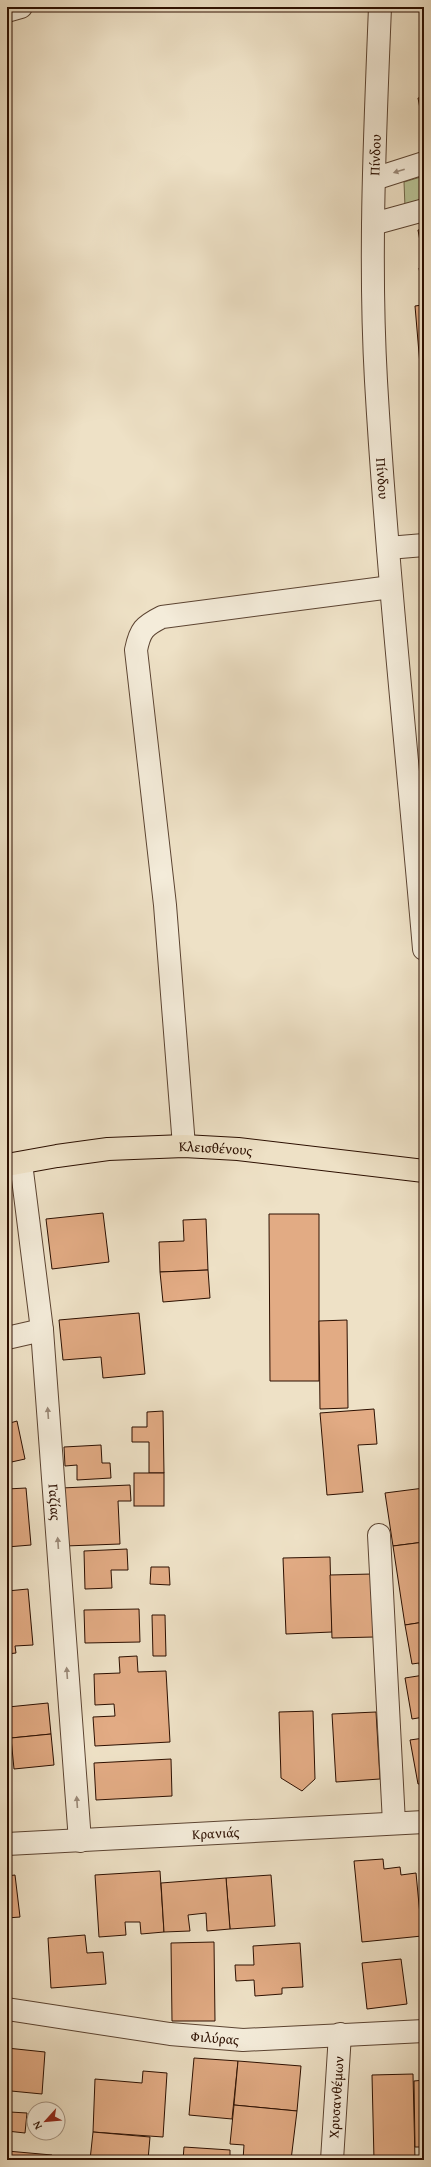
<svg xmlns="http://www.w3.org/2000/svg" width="431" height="2167" font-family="'Gentium Book Plus',serif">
	<rect width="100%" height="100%" fill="#eee1c6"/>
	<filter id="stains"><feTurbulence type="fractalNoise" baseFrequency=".005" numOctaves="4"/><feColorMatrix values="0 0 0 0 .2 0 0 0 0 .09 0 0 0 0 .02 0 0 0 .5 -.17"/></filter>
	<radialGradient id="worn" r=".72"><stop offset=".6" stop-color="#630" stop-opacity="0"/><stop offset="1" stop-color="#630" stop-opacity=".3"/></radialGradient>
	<polygon fill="#b8c396" stroke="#72694b" points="424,176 424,201 405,207 404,182"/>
	<g fill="#e2ab84" stroke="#2c0f00">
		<polygon points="424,97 424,130 418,98"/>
		<polygon points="424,229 424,263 418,230"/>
		<polygon points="424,267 424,280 421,280 419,268"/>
		<polygon points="421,301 424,301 424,364 420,365 415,306 422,305"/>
		<polygon points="420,368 424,368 424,391 421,391"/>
		<polygon points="420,396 424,397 424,427 422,428"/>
		<polygon points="103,1213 109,1262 52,1269 46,1219"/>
		<polygon points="269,1214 319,1214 319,1381 270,1381"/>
		<polygon points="206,1219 208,1270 160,1272 159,1242 184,1241 183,1220"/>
		<polygon points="208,1270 210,1298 163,1302 160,1272"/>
		<polygon points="139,1313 145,1374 103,1378 101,1357 63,1360 59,1320"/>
		<polygon points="347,1320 348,1408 320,1409 319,1321"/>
		<polygon points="374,1409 377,1444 358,1445 363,1492 327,1495 320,1413"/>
		<polygon points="7,1410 10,1423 17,1421 25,1459 7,1463"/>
		<polygon points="163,1411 164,1473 149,1473 149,1442 132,1442 132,1427 147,1427 147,1412"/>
		<polygon points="101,1445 102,1463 110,1463 111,1478 77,1480 77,1465 65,1466 64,1447"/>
		<rect x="134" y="1473" width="30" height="33"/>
		<polygon points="130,1485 131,1501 118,1501 120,1544 65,1546 61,1488"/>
		<polygon points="26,1488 31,1545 7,1547 7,1489"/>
		<polygon points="424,1488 424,1542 393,1546 385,1493"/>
		<polygon points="424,1542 424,1622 405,1625 393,1546"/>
		<polygon points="127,1549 128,1570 111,1570 112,1588 85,1589 84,1551"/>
		<polygon points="330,1557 332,1632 286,1634 283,1558"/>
		<polygon points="151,1567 169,1567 170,1585 150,1584"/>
		<polygon points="372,1574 374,1637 332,1638 330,1575"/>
		<polygon points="28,1589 33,1645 15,1646 16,1653 7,1654 7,1591"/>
		<polygon points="139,1609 140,1642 85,1643 84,1610"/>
		<polygon points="152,1615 165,1615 166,1656 153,1656"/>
		<polygon points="424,1622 424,1675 421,1676 419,1663 412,1664 405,1625"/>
		<polygon points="137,1656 138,1672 166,1671 170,1742 95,1746 93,1717 115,1716 114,1704 95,1705 94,1674 120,1673 119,1657"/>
		<polygon points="424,1675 424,1717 412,1719 405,1678"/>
		<polygon points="48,1703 51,1734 11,1738 8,1707"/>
		<polygon points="313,1711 315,1779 302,1791 281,1778 279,1712"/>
		<polygon points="376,1712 380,1779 336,1782 332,1714"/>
		<polygon points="51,1734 54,1765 14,1769 11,1738"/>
		<polygon points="424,1738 424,1783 418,1784 410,1740"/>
		<polygon points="171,1759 172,1796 96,1800 94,1763"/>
		<polygon points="383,1859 384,1869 400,1867 401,1875 416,1873 422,1936 362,1942 354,1861"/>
		<polygon points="160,1871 164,1932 141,1934 140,1922 125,1922 126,1935 99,1937 95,1875"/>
		<polygon points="15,1875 20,1917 7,1918 7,1876"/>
		<polygon points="271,1875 275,1926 230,1929 226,1878"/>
		<polygon points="226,1878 230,1929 207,1931 206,1913 188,1915 190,1931 164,1932 161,1883"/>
		<polygon points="85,1935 87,1953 103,1952 106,1984 51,1988 48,1938"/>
		<polygon points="214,1942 215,2021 172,2021 171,1943"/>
		<polygon points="300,1943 303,1987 282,1988 282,1994 255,1996 254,1980 236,1981 235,1965 254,1965 253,1946"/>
		<polygon points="401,1959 407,2004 367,2009 362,1963"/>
		<polygon points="7,2048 45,2052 42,2094 11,2091 10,2112 27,2113 25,2133 7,2131"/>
		<polygon points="194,2058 238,2061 232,2119 189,2115"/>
		<polygon points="238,2061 301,2066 297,2111 234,2105"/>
		<polygon points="143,2071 167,2073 163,2137 93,2132 95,2079 142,2083"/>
		<polygon points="413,2074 415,2160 374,2160 372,2075"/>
		<polygon points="424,2080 424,2147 415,2147 414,2081"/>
		<polygon points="234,2105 297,2111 291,2160 243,2160 244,2145 230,2144"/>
		<polygon points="93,2132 150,2137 148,2160 90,2160"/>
		<polygon points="184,2147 230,2150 230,2160 183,2160"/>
		<polygon points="7,2151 52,2155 51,2160 7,2160"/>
	</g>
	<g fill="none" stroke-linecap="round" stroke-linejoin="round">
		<g stroke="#5c4432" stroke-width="24">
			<g id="minor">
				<path id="s1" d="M380,7C375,132 369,257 376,381C387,571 408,760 424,949"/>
				<polyline points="7,11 21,7"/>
				<polyline points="374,179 424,163"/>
				<polyline points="373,224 424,210"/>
				<polyline points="388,548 424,545"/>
				<path d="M184,1146L165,905L136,650C140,630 144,626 162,617L391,587"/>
				<path id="s2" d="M21,1163L42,1330L80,1841"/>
				<polyline points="7,1338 42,1330"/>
				<polyline points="379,1535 394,1823"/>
				<path id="s3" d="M7,1844L424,1822"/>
				<path id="s4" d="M7,2009L170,2034L243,2040L424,2031"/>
				<path id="s5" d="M332,2160L340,2034"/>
			</g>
		</g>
		<g stroke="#2c0f00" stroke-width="24">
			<g id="major">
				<path id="s6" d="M7,1165L57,1156L108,1149L184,1146L238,1149L424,1171"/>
			</g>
		</g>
		<use href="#minor" stroke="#f4ecda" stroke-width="22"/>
		<use href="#major" stroke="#eee1c6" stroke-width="22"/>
	</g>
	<defs><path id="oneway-solid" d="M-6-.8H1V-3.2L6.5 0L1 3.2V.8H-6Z"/></defs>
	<g fill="#9a8978">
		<use href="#oneway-solid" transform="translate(399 171) rotate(162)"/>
		<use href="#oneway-solid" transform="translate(48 1413) rotate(-94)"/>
		<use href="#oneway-solid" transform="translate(58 1543) rotate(-94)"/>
		<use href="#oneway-solid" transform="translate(67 1673) rotate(-94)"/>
		<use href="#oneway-solid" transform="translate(77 1802) rotate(-94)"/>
	</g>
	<g text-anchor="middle" stroke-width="3" stroke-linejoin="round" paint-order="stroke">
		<g font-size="14" fill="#2c0f00" stroke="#f4ecda">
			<text transform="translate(375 155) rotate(-88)" y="5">Πίνδου</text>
			<text dy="5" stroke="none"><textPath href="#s1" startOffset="472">Πίνδου</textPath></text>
			<text dy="5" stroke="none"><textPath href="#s6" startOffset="210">Κλεισθένους</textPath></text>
			<text dy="5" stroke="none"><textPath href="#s2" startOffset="341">Γαζίας</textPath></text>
			<text dy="5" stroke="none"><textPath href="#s3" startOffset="209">Κρανιάς</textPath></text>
			<text dy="5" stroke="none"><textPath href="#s4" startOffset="210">Φιλύρας</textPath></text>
			<text dy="5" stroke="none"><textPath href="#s5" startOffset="63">Χρυσανθέμων</textPath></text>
		</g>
	</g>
	<rect width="431" height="2167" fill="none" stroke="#eee1c6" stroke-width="24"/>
	<rect x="8" y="8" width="415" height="2151" fill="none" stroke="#2c0f00" stroke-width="2"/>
	<rect x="12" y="12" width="407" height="2143" fill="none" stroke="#2c0f00"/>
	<g transform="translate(46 2121) rotate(243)"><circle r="19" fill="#f4ecda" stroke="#a49483"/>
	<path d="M0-3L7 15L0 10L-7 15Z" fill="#8f2418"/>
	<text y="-6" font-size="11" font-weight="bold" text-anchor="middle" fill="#2c0f00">N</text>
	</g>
	<rect width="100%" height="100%" filter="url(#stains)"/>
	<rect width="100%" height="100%" fill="url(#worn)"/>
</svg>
